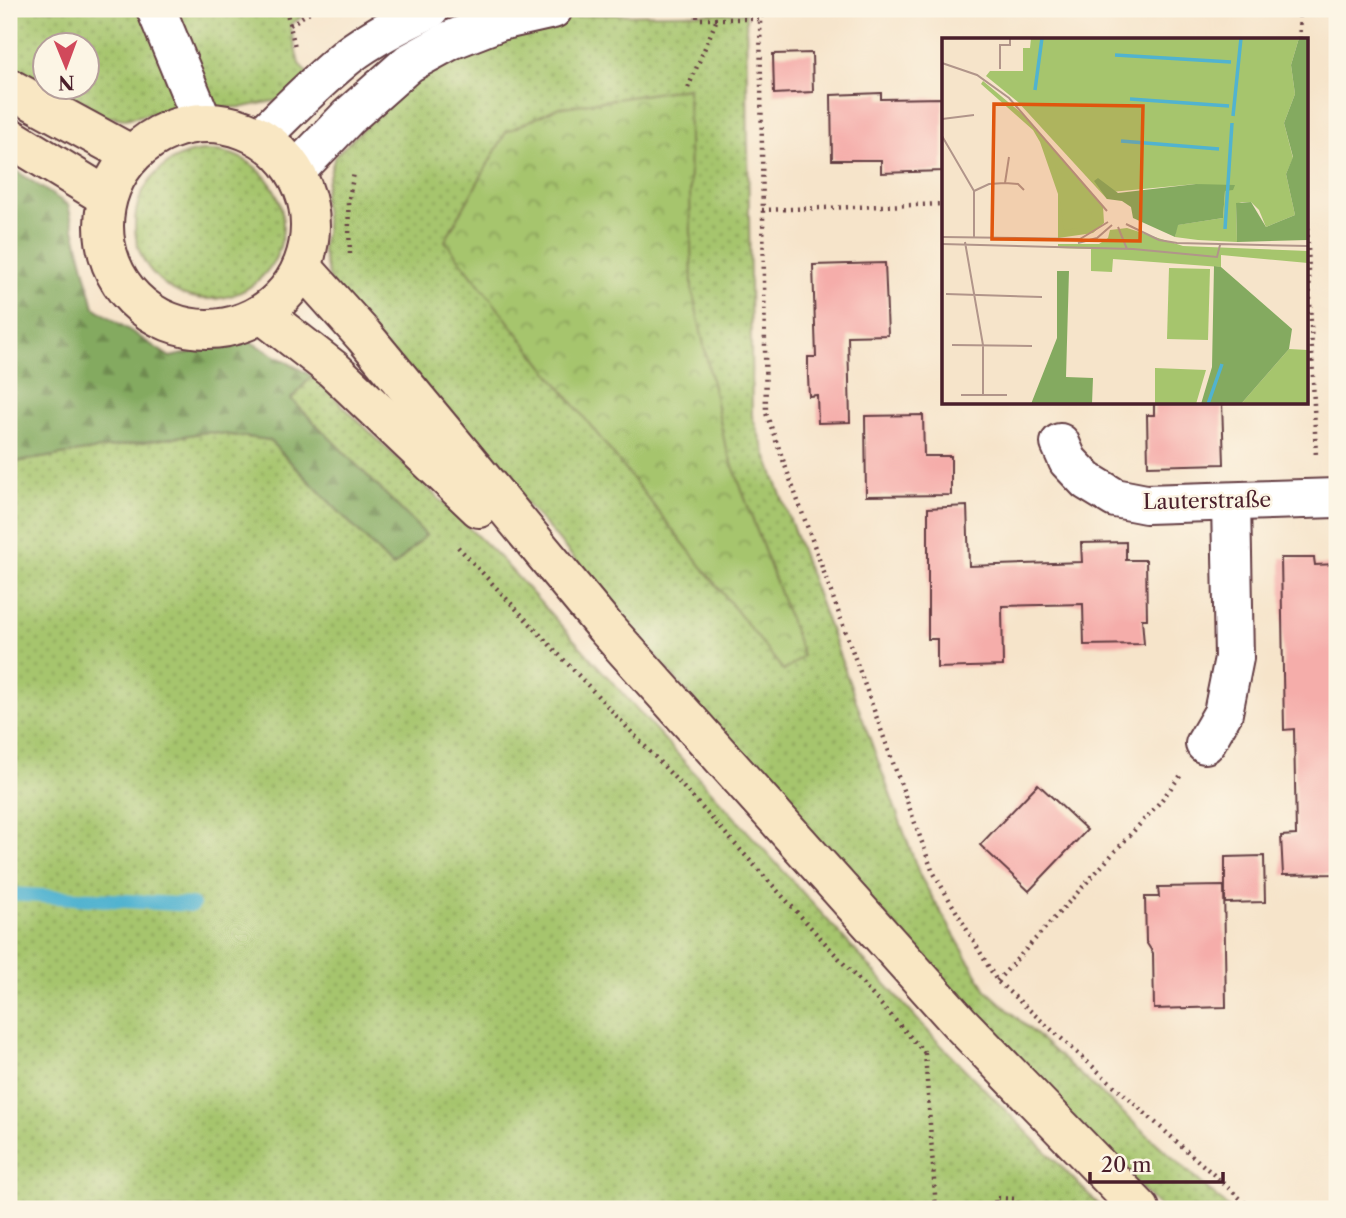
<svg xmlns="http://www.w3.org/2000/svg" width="1346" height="1218" font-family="'Libre Caslon Text',serif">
	<defs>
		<pattern id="grass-dots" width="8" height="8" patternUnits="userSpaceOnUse" patternTransform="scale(1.75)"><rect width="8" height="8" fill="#a6c56d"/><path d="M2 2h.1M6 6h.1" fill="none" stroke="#899f5a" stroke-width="1.8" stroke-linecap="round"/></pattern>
		<pattern id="forest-firs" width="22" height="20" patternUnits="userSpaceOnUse" patternTransform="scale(1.75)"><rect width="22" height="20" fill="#84aa60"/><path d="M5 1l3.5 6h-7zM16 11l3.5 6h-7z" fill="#6e8a4f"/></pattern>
		<pattern id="park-crowns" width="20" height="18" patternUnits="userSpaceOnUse" patternTransform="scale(1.75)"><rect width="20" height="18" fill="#a6c56d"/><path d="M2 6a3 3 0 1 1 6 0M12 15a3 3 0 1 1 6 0" fill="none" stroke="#899f5a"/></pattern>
	</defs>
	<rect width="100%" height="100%" fill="#fcf5e5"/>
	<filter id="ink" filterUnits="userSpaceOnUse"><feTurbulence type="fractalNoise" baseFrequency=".0143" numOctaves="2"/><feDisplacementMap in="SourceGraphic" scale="14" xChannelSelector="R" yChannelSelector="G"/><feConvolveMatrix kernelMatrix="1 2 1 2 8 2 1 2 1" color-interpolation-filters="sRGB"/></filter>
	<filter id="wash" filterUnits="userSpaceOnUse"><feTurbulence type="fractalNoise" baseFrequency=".00686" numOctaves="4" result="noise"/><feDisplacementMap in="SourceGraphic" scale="28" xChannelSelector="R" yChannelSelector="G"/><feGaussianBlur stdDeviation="1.57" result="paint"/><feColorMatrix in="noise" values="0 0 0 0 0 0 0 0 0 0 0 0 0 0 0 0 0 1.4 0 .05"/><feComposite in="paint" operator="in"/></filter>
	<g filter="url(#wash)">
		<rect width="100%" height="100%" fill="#f6e4ca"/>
		<g fill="url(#grass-dots)" stroke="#78724c" stroke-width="2" fill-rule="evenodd">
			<path d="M9,9H314L290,25L299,64L310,76L279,100L244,107L168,110L125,119L88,114L9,77ZM46,46H88V88H46Z"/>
			<polygon points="746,13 752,416 920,876 986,990 1230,1209 1162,1209 1067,1117 723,736 550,530 386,349 330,281 322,249 326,227 323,197 335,156 432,62 527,24 591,15"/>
			<circle cx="209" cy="225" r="74"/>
			<polygon points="312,376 502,560 935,1039 1103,1209 9,1209 9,463 208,432 269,440 393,567 426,535 291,399"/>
		</g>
		<polygon fill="url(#forest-firs)" stroke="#676446" stroke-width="2" points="9,166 68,205 94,307 170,357 247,340 312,376 291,399 426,535 393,567 269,440 208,432 9,463"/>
		<polygon fill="url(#park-crowns)" stroke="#78724c" stroke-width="2" points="688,88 692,289 725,444 803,656 784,671 445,241 506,132 557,108"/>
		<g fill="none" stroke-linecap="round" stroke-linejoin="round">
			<polyline stroke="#51b3d0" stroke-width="14" points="9,894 193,905"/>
		</g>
		<g id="blocks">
			<g fill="#f5adaa">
				<polygon points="812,53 813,92 774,94 773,54"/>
				<polygon points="881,93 881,99 943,98 943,171 881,173 881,160 832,160 831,95"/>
				<polygon points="885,263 888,335 848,336 850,422 818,423 817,395 809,396 808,376 808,357 816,357 813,265"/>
				<polygon points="1222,402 1224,464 1148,466 1147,415 1154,415 1154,403"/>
				<polygon points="923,415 924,456 951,456 951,495 866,496 865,416"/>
				<polygon points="967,506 969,566 1082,562 1081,543 1126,542 1126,560 1146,560 1147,619 1142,619 1144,644 1084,645 1083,604 1002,606 1003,666 937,668 937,639 928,639 928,508"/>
				<polygon points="1281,558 1314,558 1315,565 1337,564 1337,729 1334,729 1337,874 1283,875 1281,836 1296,835 1294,729 1284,730"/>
				<polygon points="1038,784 1087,830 1029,891 980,845"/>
				<polygon points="1264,856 1265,902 1225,903 1225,857"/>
				<polygon points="1224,886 1226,1007 1154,1009 1153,953 1146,942 1145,897 1159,897 1158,887"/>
			</g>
		</g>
	</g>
	<g filter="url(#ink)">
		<use href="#blocks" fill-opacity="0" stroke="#643d43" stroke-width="2"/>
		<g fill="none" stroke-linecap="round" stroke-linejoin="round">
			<g stroke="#643d43" stroke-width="42">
				<g id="street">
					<polyline points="156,9 203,123"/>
					<path d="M261,137C290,109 318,80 349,55C374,36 402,22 430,9"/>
					<polyline points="295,172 348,117 409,63 451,40 500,21 553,9"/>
					<polyline points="1060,443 1068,461 1087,481 1115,498 1146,504 1337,498"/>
					<polyline points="1205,744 1223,713 1234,658 1231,502"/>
				</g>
			</g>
			<g stroke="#643d43" stroke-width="42">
				<g id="secondary">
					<polyline points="9,88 132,155"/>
					<circle cx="207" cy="226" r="103"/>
					<polyline points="9,137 107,197"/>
					<polyline points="302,267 364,336 605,627 959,1022 1140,1209"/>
					<polyline points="262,314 333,369 479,508"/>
				</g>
			</g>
			<g stroke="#643d43" stroke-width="4.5" stroke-dasharray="2 5" stroke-linecap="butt">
				<polyline points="286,9 295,47"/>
				<polyline points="697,9 697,19 760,19"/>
				<polyline points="765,9 760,19 766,413 932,870 997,981 1252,1209"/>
				<polyline points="1299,9 1300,40"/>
				<polyline points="290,25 314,9"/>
				<polyline points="688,88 717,19"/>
				<polyline points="1306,193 1316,458"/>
				<polyline points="762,210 944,204"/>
				<polyline points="350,254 348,203 354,173"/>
				<polyline points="458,547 685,789 925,1053"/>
				<polyline points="997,981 1160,802 1181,775"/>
				<polyline points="925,1053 936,1209"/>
				<polyline points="996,1209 995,1198 1017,1199 1018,1209"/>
			</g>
			<use href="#street" stroke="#fff" stroke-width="38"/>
			<use href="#secondary" stroke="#f9e7c3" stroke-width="38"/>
		</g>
	</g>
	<g text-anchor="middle" stroke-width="5" stroke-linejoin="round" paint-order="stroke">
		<g font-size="21" fill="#4a1f2b" stroke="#fcf5e5">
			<text transform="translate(1207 501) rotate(-1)" y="7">Lauterstraße</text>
		</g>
	</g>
	<g transform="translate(942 38)">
		<rect width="366" height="366" fill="#f6e4ca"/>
		<path d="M89,0H357L349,27L353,56L342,85L351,120L344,136L353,177L324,189L317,172L309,164H300L294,166L295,204L256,202L233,199L235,187L281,180L283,152L254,146L169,154L165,161L76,64L44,38L48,33H81V10H88ZM41,43L83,78L161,168L162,185L151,195L116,200V156L98,104L91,92L39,46ZM185,190L241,208L366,213V225L279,217V229L171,221L170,234L149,233V211L116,210V206H157L166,200L168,192ZM347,311L366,312V366H299ZM213,330L264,332L254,366H213Z" fill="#a6c56d"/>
		<path d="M357,0H366V202L295,204L294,165L309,164L324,189L353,177L344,136L351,119L342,85L353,56L349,27ZM156,140L176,155L254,146L293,147L291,152L283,153L281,180L236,187L233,199L191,180L189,169L180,163L165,161L152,143ZM272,228L279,229L350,291L347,311L299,366H259L270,329ZM115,233H127L124,339L151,340L150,366H89L115,300Z" fill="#84aa60"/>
		<path d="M113,127L150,176L137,190L122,192Z" fill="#a6c56d"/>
		<path d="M227,230L268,231L266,302L225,301Z" fill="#a6c56d"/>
		<path fill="none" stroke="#51b3d0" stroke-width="3.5" d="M173,17L289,24M93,52L100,0M188,61L287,68M291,78L299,0M179,103L277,111M283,191L290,85M266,366L280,326"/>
		<path fill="none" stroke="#b1958a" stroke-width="2" d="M0,25L35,37L67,60L165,173M58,31V7H68V0M0,81L32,77M0,98L32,153V200M63,145L67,119M32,153L47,146L63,145L76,146L82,152M184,186L217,202L235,205L366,208M176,189L185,211M0,199L138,201L166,184M23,204L41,307V357M136,205L155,200L170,187M0,206L191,211L275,219L278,207M4,256L100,259M10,307L90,308M19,357H65"/>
		<path fill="#e0560e" fill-opacity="0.15" stroke="#e0560e" stroke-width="3.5" d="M52,66L201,68L198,203L50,201Z"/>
		<rect width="366" height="366" fill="none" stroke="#4a1f2b" stroke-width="3.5"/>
	</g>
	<rect width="1346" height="1218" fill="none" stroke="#fcf5e5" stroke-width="35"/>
	<g transform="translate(66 66) rotate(179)"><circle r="33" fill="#fcf5e5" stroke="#b59f9b" stroke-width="2"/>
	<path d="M0-5L12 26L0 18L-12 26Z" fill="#d1495b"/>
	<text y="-10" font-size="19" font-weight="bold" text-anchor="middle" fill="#4a1f2b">N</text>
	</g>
	<path d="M1090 1172v10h133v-10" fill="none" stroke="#4a1f2b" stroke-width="3.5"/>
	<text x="1101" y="1172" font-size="21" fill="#4a1f2b" stroke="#fcf5e5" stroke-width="5" paint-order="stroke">20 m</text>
</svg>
